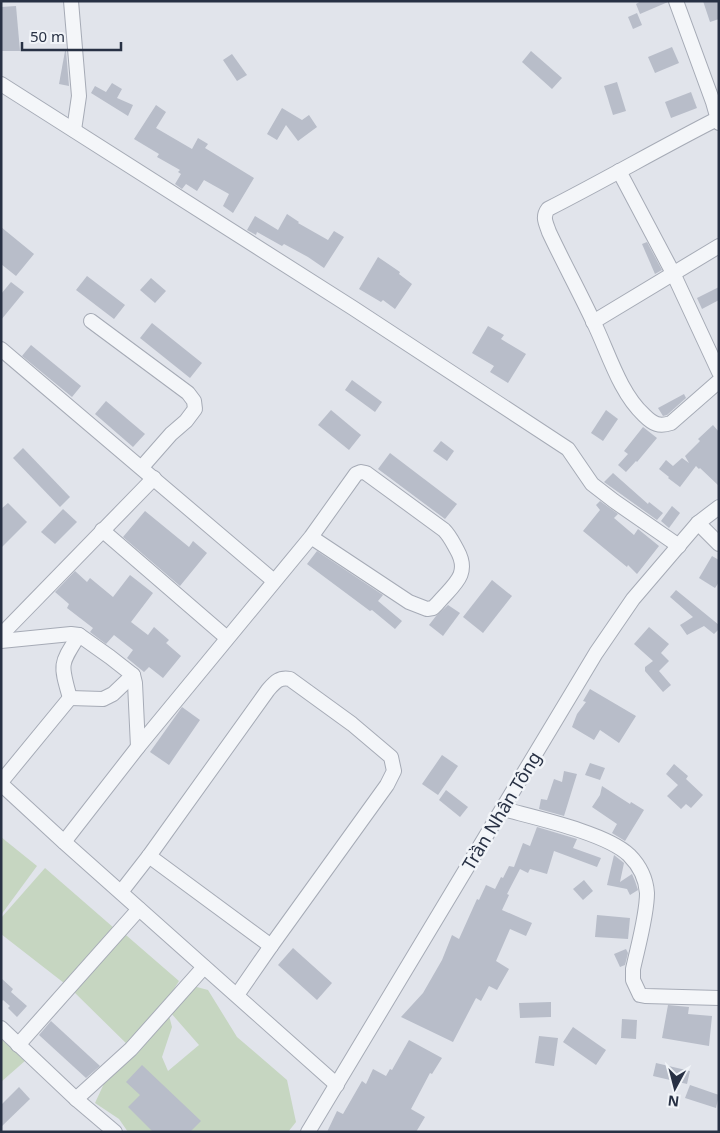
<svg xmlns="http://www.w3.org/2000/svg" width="720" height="1133" font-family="'Noto Sans',sans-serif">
	<rect width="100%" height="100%" fill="#e1e4eb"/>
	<g fill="#c6d6c1">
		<polygon points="1,837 37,866 1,915"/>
		<polygon points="45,868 114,928 64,983 1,934 1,918"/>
		<polygon points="119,929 179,981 140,1043 167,1008 172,1027 162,1057 168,1071 199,1045 170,1012 193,986 208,990 237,1037 287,1080 296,1122 288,1132 128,1132 119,1119 95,1103 113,1064 134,1051 73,991"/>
		<polygon points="1,1037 26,1060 1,1082"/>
	</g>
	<g fill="#b8bdc9">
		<polygon points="641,1 667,1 668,2 640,14 636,4"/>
		<polygon points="703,1 719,1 719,19 710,22"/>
		<polygon points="16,6 20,51 1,51 1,7"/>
		<polygon points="637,13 642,25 633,29 628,17"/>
		<polygon points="672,47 679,63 655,73 648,57"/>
		<polygon points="65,51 66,51 69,86 59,84"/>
		<polygon points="531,51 562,78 552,89 522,62"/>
		<polygon points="232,54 247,75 237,81 223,60"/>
		<polygon points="617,82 626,111 613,115 604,86"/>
		<polygon points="112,83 122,89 117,98 133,105 128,116 91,93 95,86 106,92"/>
		<polygon points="691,92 697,108 671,118 665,102"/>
		<polygon points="156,105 166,112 156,128 192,149 198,138 208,144 205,148 254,178 233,213 223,206 229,194 204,180 197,191 186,184 182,189 175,184 181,174 178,172 180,170 157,157 159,154 134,139"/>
		<polygon points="282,108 302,120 309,115 317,127 298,141 286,125 277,140 267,134"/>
		<polygon points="287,214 299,222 298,223 328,240 334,231 344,237 324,268 308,257 284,244 282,246 257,232 256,235 247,230 255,216 278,230"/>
		<polygon points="1,227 34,254 16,276 1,264"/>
		<polygon points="647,242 662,270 655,274 642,244"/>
		<polygon points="378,257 400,272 399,274 412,284 395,309 383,300 381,302 359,289"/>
		<polygon points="87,276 125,305 114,319 76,290"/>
		<polygon points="151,278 166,291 155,303 140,290"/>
		<polygon points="11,282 24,292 1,320 1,294"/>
		<polygon points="719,287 719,300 702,309 697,298"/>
		<polygon points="152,323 202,363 190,378 140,338"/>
		<polygon points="488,326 504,335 501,339 526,354 508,383 490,372 494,366 472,353"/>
		<polygon points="31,345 81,386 72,397 22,356"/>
		<polygon points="352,380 382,402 375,412 345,390"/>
		<polygon points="684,394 686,398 667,415 663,416 658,408"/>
		<polygon points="106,401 145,434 133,447 95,414"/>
		<polygon points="331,410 361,435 349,450 318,425"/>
		<polygon points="606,410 618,419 603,441 591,433"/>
		<polygon points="713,425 719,432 719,486 700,468 699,469 696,466 680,487 668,478 669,477 659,469 666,460 673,466 682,458 689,463 685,456 700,441 698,439"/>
		<polygon points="643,427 657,438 637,462 636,461 626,472 618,465 628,454 624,451"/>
		<polygon points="441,441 454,451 447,461 433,451"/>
		<polygon points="23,448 70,497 60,507 13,458"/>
		<polygon points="390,453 457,504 445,519 378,469"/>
		<polygon points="613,473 648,504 649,502 663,513 657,520 604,482"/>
		<polygon points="600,501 618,514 614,518 634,535 638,529 659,546 637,574 628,565 627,567 583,531 600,510 596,505"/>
		<polygon points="8,503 27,522 1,548 1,509"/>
		<polygon points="672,506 680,513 669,528 661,521"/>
		<polygon points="63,509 77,522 55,544 41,532"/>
		<polygon points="145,511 189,547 193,541 207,553 180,586 123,537"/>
		<polygon points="317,551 383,595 378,601 402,621 395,629 372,610 370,611 307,564"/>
		<polygon points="712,556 719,560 719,582 715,588 699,578"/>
		<polygon points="75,571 87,582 90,578 113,597 130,575 153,593 131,622 148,635 154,627 169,640 166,643 181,656 163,678 149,667 144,672 127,658 133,650 114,635 106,644 90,632 93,628 67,608 69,604 55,592"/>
		<polygon points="492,580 512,596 483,633 463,617"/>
		<polygon points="676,590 719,625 719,629 714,634 704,626 687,635 680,625 693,617 670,597"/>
		<polygon points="448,605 460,613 443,636 429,625 436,616"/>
		<polygon points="649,627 669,644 661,653 669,661 659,671 671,685 663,692 645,671 645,667 653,661 634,644"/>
		<polygon points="590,689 636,716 619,743 600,730 594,740 572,727 577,714 586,702 583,701"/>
		<polygon points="182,707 200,720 169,765 150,752"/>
		<polygon points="442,755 458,766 438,795 422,784"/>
		<polygon points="590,763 605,768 600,780 585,775"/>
		<polygon points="674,764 688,776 686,779 703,795 691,808 686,804 681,809 667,796 678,785 666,774"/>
		<polygon points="564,771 577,774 564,816 539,809 541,799 547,800 554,779 562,782"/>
		<polygon points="602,786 630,804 631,802 644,810 625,841 612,833 617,824 592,807 600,795"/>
		<polygon points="446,790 468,807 460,817 439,800"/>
		<polygon points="537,827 577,839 573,848 601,858 597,867 554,851 547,874 530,869 528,873 520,869 507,894 509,895 502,910 532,923 526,936 510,929 496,961 509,969 497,990 489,986 481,1001 476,998 453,1042 401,1017 423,993 442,960 452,935 459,939 477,899 479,900 486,885 495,889 501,877 503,878 509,866 514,867 523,843 530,846"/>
		<polygon points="614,855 624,863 620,882 632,874 635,881 638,890 630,895 627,889 607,885"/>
		<polygon points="584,880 593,891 583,900 573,889"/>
		<polygon points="597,915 630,918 628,939 595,937"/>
		<polygon points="293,948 332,983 317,1000 278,965"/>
		<polygon points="626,949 628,953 625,965 620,967 614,954"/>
		<polygon points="1,978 13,989 11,992 27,1006 17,1017 8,1008 10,1006 3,1000 1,1002"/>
		<polygon points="551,1002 551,1017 520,1018 519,1003"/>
		<polygon points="668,1005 689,1007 688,1014 712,1016 709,1046 662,1038"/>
		<polygon points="622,1019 637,1020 636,1039 621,1038"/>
		<polygon points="51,1021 100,1066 86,1078 39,1035"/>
		<polygon points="573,1027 606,1050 596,1065 563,1042"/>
		<polygon points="539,1036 558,1038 554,1066 535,1063"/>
		<polygon points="409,1040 442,1058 432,1074 430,1073 411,1109 425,1117 416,1132 327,1132 337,1111 343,1114 362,1081 366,1084 373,1069 386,1076 390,1069 392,1070"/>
		<polygon points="656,1063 690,1071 687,1084 653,1076"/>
		<polygon points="142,1065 201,1121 190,1132 153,1132 128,1107 140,1095 126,1082"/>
		<polygon points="690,1085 719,1095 716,1108 685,1098"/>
		<polygon points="19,1087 30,1099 1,1127 1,1105"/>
	</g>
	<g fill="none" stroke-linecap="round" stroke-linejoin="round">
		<g stroke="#a6abb6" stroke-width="16">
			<g id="minor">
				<polyline points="71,1 79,96 74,130"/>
				<polyline points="676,1 713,102 719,123"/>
				<polyline points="1,84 353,308 568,449 592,484 614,501 679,546"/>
				<path d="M717,119C660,148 605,180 548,209C542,217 546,223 549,232C563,262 579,291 593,321C608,351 619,392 644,415C653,424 659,427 671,423L719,381"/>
				<polyline points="619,171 673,273 719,372"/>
				<polyline points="91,321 188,393 194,401 195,409 186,421 171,434 142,467"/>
				<polyline points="593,322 719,246"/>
				<polyline points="1,349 274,581"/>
				<polyline points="698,523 719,544"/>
				<polyline points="102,530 227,638"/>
				<polyline points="1,635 154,478"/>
				<polyline points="1,641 71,634 79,635 110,657 133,675 135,683 138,747"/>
				<polyline points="70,698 103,699 113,694 133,675"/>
				<path d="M70,698C60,663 60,665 79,635"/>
				<polyline points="1,782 70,698"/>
				<polyline points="1,784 64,842 337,1085"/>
				<path d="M503,809C536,818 606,833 629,855C639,865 646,879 647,893C647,915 638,946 633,969V980L640,995L645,996L719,998"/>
				<path d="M64,842L138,747L311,537L356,474L361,472L366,473L444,530C450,536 453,543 457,550C471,575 453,585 437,604L433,608L427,609L409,602L311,537"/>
				<polyline points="149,856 271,946"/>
				<path d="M121,892L149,856L268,690C275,682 279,677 290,679L352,724L391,757L394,771L387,785L271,946L237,995"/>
				<polyline points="1,1028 76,1099 115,1132"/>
				<polyline points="18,1045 139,909"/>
				<polyline points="76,1099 131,1049 204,967"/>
				<polyline points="308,1132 596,653 633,599 698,523 719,507"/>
			</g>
		</g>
		<use href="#minor" stroke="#f4f6f9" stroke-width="14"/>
	</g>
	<g text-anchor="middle" stroke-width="5" stroke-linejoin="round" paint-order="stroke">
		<g font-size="18" fill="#283144" stroke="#f1f4f8">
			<text transform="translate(502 811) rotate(-59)" y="6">Trần Nhân Tông</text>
		</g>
	</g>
	<rect width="720" height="1133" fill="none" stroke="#283144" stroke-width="5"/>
	<g transform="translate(675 1088) rotate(187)" stroke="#f1f4f8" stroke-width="4" paint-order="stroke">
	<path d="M0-4L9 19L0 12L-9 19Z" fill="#283144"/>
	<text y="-8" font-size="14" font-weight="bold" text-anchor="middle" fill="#283144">N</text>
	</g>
	<path d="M22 42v8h99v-8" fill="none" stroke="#283144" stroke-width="2.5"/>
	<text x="30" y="42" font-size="15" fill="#283144" stroke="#f1f4f8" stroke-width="4" paint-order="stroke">50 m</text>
</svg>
